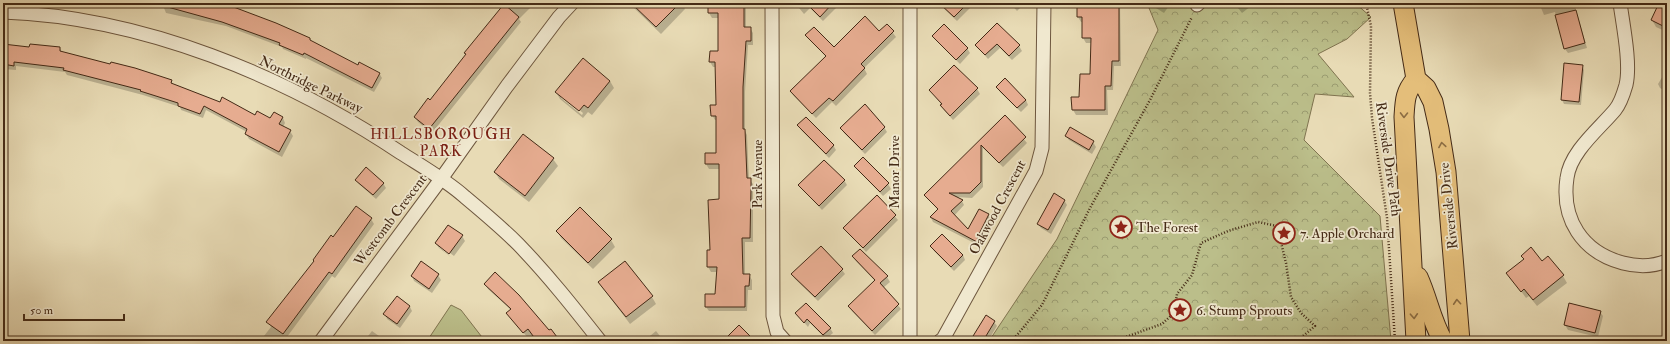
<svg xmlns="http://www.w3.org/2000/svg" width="1670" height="344" font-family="'IM FELL Double Pica',serif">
	<defs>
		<pattern id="forest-crowns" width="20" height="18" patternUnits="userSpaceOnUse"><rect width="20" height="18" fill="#bbbe8a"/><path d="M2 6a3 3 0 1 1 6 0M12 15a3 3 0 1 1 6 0" fill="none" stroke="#9a9b70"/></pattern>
	</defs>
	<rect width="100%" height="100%" fill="#e8dbb5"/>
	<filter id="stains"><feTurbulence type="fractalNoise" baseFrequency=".005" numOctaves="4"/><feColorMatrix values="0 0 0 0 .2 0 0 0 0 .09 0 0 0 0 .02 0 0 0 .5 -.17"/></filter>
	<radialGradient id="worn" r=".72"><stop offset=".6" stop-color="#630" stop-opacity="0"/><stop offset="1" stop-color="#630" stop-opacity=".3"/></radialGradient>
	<polygon fill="url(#forest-crowns)" stroke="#807450" points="1147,3 1355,3 1371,17 1347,39 1318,54 1354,97 1315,94 1304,140 1380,216 1391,341 989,341 1057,239 1158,30"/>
	<polygon fill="#bbbe8a" stroke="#807450" points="451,305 461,310 485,341 427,341"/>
	<g fill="#0003" fill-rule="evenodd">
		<polygon points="165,3 227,4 228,6 310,39 311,41 358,67 379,73 382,78 374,92 306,58 306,59 283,49 282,47 226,26 166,13 164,8"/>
		<polygon points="507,3 535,3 519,19 521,22 432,133 418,122 415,117 431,101 488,25"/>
		<polygon points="631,3 681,3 685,9 661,34 634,8"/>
		<polygon points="709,3 746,3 746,28 750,28 753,33 753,45 748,45 745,92 745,131 747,135 749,179 753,184 753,242 745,242 745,275 749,275 752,280 752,290 748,290 747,311 709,311 706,307 716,295 717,272 711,272 708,267 720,200 720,169 709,169 706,164 706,154 717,154 717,120 715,120 712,115 717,106 716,67 713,67 710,62 719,52 719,18 712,18 709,13"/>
		<polygon points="795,3 839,3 840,4 823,21 810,8 804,14"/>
		<polygon points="876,3 886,3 881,8"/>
		<polygon points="938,3 975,3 957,21"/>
		<polygon points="1010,3 1024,3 1024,4 1017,11"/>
		<polygon points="1078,3 1120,3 1121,66 1114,66 1113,90 1107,90 1108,115 1076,115 1073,110 1091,75 1092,43 1086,43 1083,38 1083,22 1081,22 1078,17"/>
		<polygon points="1154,3 1171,3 1164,13 1156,8"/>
		<polygon points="1234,3 1255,3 1242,13"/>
		<polygon points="1539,3 1574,3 1587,48 1568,53 1565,49 1555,12 1544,15"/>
		<polygon points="1660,3 1667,3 1667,32 1656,27 1652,20"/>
		<polygon points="887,25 896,37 864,68 867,74 836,106 832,102 816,118 794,96 791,92 826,57 807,35 834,48 879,32"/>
		<polygon points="997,25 1019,46 1022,51 1012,60 1000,48 988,59 976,45"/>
		<polygon points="933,36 967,48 970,53 960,64 936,40"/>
		<polygon points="3,45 30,49 60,48 62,53 171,81 174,86 255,116 271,120 274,113 283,118 285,123 283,127 290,131 293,136 282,157 249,139 246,134 247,132 206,110 203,118 181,110 180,107 143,95 67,75 65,72 16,66 16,70 3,69"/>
		<polygon points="1582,66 1584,70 1581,105 1564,104 1562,100"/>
		<polygon points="954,67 977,89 980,94 953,120 944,110 942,105 930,90"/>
		<polygon points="1667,69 1667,92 1660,88 1658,84"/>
		<path d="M610,81L614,88L592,115L588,112L583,118L560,99L556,92ZM561,95L583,113L582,115L561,98Z"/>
		<polygon points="997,87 1026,100 1028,105 1021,112 1000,92"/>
		<polygon points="1004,116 1027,143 1003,167 983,148 983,187 972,198 955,197 962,201 964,205 954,216 969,231 988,215 991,220 979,243 982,247 933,222 931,218 938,210 925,195"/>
		<polygon points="799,126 833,145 836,150 829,158 801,130"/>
		<polygon points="884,127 887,132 865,154 844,133 841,128"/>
		<polygon points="1066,136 1093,142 1096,147 1092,154 1069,140"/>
		<polygon points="863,158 888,184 891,189 883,196 858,170 855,166"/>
		<polygon points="553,159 558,166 529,202 499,179 495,172"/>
		<polygon points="356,180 383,183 386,188 376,199 359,184"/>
		<polygon points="844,180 847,185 822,210 799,185"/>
		<polygon points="877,196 898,220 866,252 844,228"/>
		<polygon points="1064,200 1067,205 1051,234 1041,228 1038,224"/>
		<polygon points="371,219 374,224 335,278 332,276 284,341 260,341 271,327 268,322 334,238"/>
		<polygon points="557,231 611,240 615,247 593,269 561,238"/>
		<polygon points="462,236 465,241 454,256 439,245 439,247 452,258 439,248 436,243"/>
		<polygon points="942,236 963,255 965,260 954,271 934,251 931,246"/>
		<polygon points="1522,256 1542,262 1563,276 1567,283 1537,306 1529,296 1526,298 1508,273 1524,260"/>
		<polygon points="853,257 887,277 890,282 883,288 901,309 875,335 852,311 849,306 875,281 856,261"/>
		<polygon points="842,270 845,274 818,301 795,279 792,275"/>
		<polygon points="438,275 441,280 432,293 414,281 412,276"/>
		<polygon points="599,283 652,297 656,304 630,324"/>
		<polygon points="485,284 549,331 559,341 531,341 510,318 511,310 488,289"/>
		<polygon points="397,297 410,307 412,311 400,328 387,319 385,314"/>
		<polygon points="1600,312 1603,316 1598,337 1568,330 1565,325"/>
		<polygon points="796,313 830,328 833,333 826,339 810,323 808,327"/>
		<polygon points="994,322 997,326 988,341 971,341"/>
		<polygon points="372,331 386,341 364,341"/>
		<polygon points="656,331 664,341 645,341 645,340"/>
	</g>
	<g fill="#e6ac90" stroke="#442a16">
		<polygon points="165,3 223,3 276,23 310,38 310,40 358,65 359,62 380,73 372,88 304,53 303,55 279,45 280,43 222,22 164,6"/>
		<polygon points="631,3 680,3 656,27"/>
		<polygon points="708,3 744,3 744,27 751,27 751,41 746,41 743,87 743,129 745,129 747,178 751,178 751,188 750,238 742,238 743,274 750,274 749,286 745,286 745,307 705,307 705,294 715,294 717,267 707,267 707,250 710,250 708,200 719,199 719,164 705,164 705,153 716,153 716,116 711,116 710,105 716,105 715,62 709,62 710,51 718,51 718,13 708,13"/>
		<polygon points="806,3 833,3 820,17"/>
		<polygon points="939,3 968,3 954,17"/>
		<polygon points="1077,3 1119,3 1119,61 1112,61 1111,86 1105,86 1105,110 1072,110 1071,97 1079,97 1080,74 1090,74 1091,38 1082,38 1082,17 1077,17"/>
		<polygon points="1659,3 1667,3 1667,28 1651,20"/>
		<polygon points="504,4 519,17 429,129 414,117 428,98 430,100 466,54 464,53"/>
		<polygon points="1576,10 1585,43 1564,49 1555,15"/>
		<polygon points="865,16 879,31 887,24 894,31 861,64 865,68 833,101 829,98 812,114 790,91 826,56 805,35 814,27 834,47"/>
		<polygon points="997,23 1020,45 1009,56 997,44 985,55 975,45"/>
		<polygon points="944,24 968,48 956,60 932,36"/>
		<polygon points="3,44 29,47 30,44 60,47 60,51 110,64 111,62 135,68 172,80 171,83 220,102 222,97 255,115 257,111 270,118 274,112 283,117 279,124 291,130 279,152 245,134 247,129 204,106 200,114 178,106 178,103 140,91 141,90 63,70 64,68 14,62 14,66 3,64"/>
		<polygon points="583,58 610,81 588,108 584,105 579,111 555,92"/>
		<polygon points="1564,63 1583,65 1579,102 1561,100"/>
		<polygon points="954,65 978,88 950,116 940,105 942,104 929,90"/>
		<polygon points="1005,78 1026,100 1017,108 996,87"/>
		<polygon points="865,104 885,127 862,150 840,128"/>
		<polygon points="1005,115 1026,137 999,163 981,145 981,182 970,193 949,193 963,200 951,211 968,229 979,209 989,214 977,238 980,242 979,243 930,217 938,209 924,195"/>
		<polygon points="806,117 834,145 826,154 797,125"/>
		<polygon points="1070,127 1094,141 1089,150 1065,136"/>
		<polygon points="523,134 554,158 525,196 494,172"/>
		<polygon points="863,157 889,183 880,192 854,166"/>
		<polygon points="824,160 845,180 819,206 798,185"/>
		<polygon points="366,167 384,183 373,195 355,180"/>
		<polygon points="1054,193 1065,200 1048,230 1037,224"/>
		<polygon points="877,195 896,215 863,248 843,228"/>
		<polygon points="356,206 372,218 332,274 329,272 283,334 266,322 314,261 313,260 331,235 333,237"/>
		<polygon points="580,207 612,239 588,263 556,231"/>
		<polygon points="448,225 463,235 449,254 435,243"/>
		<polygon points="942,234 963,255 951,267 930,246"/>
		<polygon points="821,246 843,269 815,297 791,274"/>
		<polygon points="1531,247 1542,261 1548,256 1564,275 1533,300 1524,289 1521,292 1506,273 1524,259 1521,256"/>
		<polygon points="860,249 888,276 880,283 899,304 872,331 848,306 875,280 852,256"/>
		<polygon points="421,261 439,274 429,289 411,276"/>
		<polygon points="625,261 653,296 626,317 598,282"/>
		<polygon points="495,272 519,295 549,330 551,329 560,341 534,341 536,340 528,329 523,333 506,313 511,309 484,284"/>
		<polygon points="397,296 410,306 397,324 383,314"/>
		<polygon points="806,303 831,328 823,335 807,319 804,323 795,313"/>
		<polygon points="1569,303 1601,311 1595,333 1564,325"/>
		<polygon points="986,315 995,321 983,341 970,341"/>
		<polygon points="739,325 755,341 723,341"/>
	</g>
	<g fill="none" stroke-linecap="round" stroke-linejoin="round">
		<g stroke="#6d563e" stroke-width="15">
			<g id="minor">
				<polyline points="772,3 773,316 777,332 785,341"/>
				<path d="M1620,3C1623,25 1631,64 1626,85C1624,92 1620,104 1615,110C1599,129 1570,152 1567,178C1561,219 1582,252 1623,263C1638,267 1652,267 1667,261"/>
				<polyline points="1197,5 1199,3"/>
				<path d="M3,12C143,17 286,76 401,153C423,167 446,180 465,197C483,212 502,228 518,244C548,275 574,308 600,341"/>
				<polyline points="321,341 441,179 507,86 559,17 572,3"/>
				<polyline points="910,341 910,3"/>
				<polyline points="940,341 943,339 1036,171 1042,148 1044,3"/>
			</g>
		</g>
		<g stroke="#442a16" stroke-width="21">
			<g id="highway">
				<polyline points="1403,3 1416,79 1426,88 1433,102 1439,129 1446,172 1460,341"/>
				<path d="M1416,79C1405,92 1405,100 1404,117L1416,341"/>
				<path d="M1418,277C1428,299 1431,320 1443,341"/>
			</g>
		</g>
		<g stroke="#442a16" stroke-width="2.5" stroke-dasharray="1 2" stroke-linecap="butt">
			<polyline points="1366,3 1371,26 1370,93 1372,118 1387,218 1395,341"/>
			<polyline points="1012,341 1042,305 1090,208 1150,100 1192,17"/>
			<polyline points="1121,341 1120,339 1162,324 1174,313 1177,294 1192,275 1201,243 1228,231 1258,222 1277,226 1286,263 1291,297 1301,313 1315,326 1297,341"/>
		</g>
		<use href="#minor" stroke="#f0e8cf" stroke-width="13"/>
		<use href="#highway" stroke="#e4be7a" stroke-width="19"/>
	</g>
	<defs><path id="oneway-chevron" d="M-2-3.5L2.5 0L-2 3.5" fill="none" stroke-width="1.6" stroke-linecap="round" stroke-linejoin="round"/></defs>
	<g stroke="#8c6d43">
		<use href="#oneway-chevron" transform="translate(1404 115) rotate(91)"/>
		<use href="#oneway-chevron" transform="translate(1442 145) rotate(-99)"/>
		<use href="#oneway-chevron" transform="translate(1457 302) rotate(-94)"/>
		<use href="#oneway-chevron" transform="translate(1414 316) rotate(87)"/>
	</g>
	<defs>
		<g id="sight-ring" transform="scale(1.15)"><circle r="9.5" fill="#f0e8cf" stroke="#8f2418" stroke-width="1.5"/><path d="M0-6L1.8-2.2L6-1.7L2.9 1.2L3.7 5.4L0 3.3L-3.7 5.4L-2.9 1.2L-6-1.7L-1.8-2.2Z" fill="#8f2418"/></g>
	</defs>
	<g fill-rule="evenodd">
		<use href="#sight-ring" x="1121" y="227"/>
		<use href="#sight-ring" x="1284" y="233"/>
		<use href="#sight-ring" x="1180" y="310"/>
	</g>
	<g text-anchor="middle" stroke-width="3.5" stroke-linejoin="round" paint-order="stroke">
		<g font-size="14" fill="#442a16" stroke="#f0e8cf">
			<text transform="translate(311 84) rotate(26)" y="5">Northridge Parkway</text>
			<text transform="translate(1389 159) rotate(82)" y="5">Riverside Drive Path</text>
			<text transform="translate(894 172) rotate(-90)" y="5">Manor Drive</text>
			<text transform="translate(757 174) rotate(-90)" y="5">Park Avenue</text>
			<text transform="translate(1448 206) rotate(-96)" y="5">Riverside Drive</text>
			<text transform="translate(997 207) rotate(-62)" y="5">Oakwood Crescent</text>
			<text transform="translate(390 220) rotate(-53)" y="5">Westcomb Crescent</text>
		</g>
		<g font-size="14" fill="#442a16" stroke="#f0e8cf" text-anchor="start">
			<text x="1136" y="232">The Forest</text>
			<text x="1300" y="238">7. Apple Orchard</text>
			<text x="1196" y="315">6. Stump Sprouts</text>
		</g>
		<g font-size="15" letter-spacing="1" fill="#7a1f14" stroke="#f0e8cf">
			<text x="441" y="139">HILLSBOROUGH<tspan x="441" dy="17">PARK</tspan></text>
		</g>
	</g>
	<rect width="1670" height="344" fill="none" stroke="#e8dbb5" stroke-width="16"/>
	<rect x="4" y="4" width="1662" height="336" fill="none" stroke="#442a16" stroke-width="2"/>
	<rect x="8" y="8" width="1654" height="328" fill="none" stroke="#442a16"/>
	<path d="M24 314v6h100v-6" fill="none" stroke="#442a16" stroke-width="2"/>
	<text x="30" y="314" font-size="12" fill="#442a16" stroke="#f0e8cf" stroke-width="3" paint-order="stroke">50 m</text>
	<rect width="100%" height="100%" filter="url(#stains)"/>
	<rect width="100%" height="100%" fill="url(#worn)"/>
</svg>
